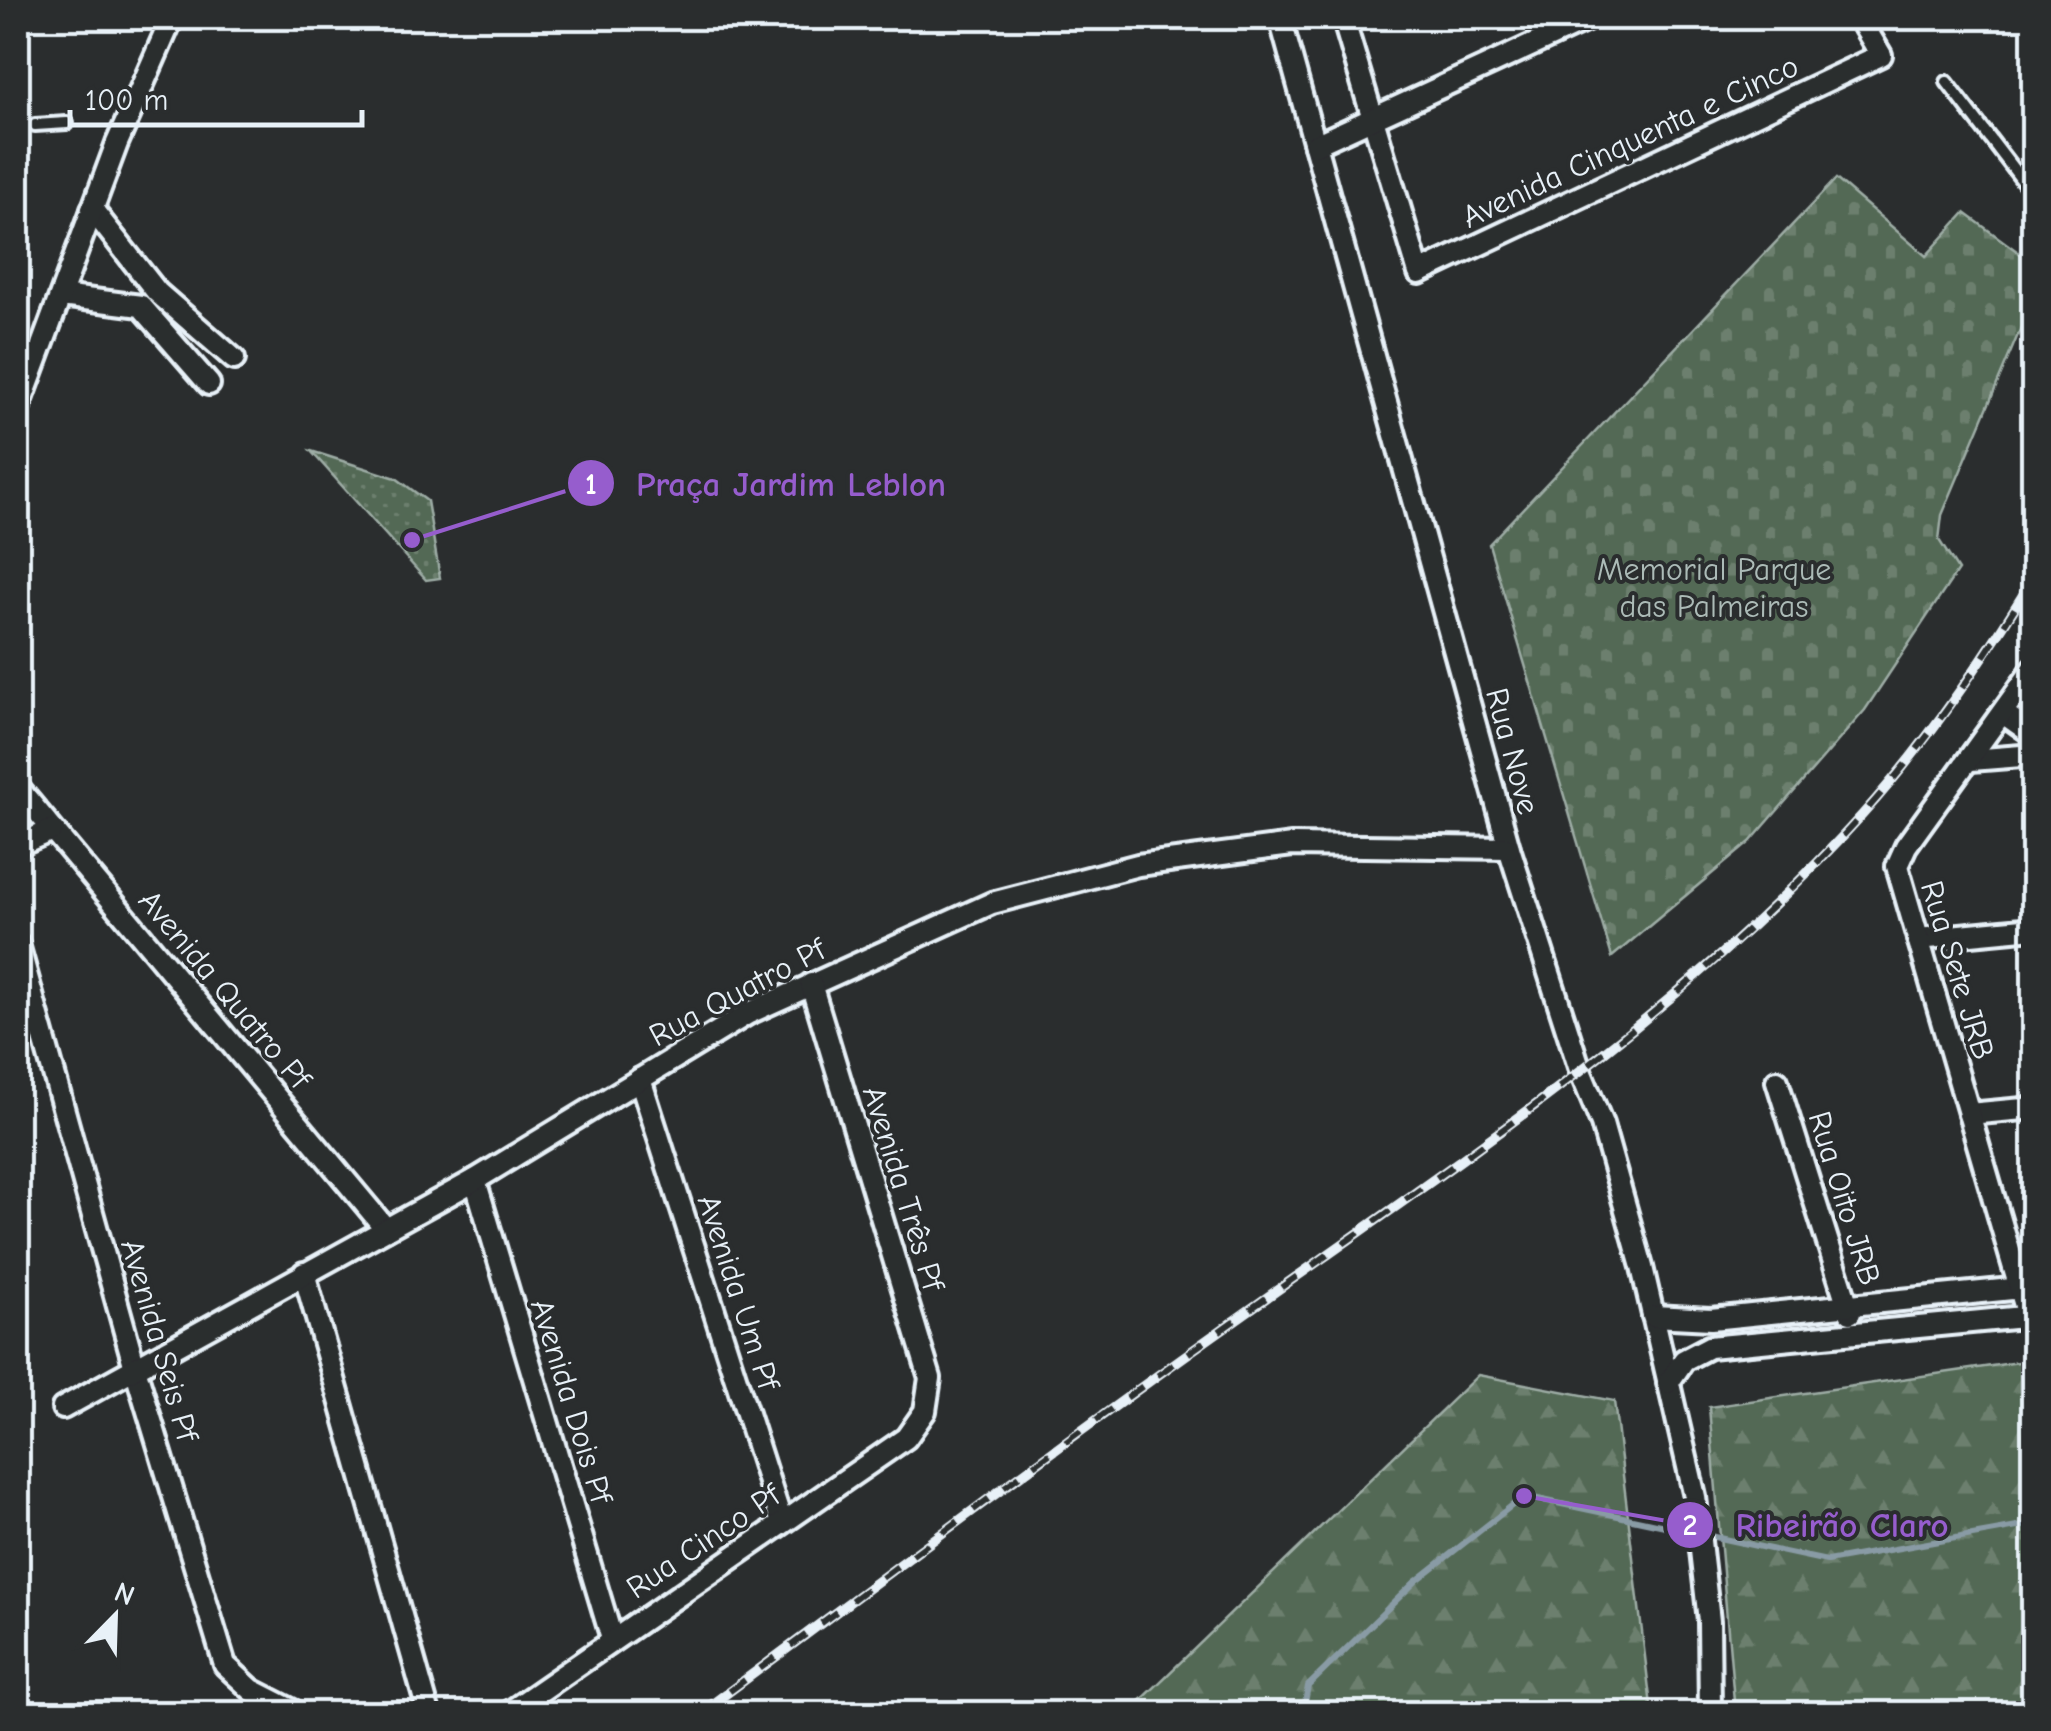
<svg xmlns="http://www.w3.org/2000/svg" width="2051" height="1731" font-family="'Comic Neue',sans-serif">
	<defs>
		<pattern id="forest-firs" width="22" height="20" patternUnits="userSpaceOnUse" patternTransform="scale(2.5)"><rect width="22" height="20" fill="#536955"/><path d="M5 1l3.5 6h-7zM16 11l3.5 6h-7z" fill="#6c7f6e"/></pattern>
		<pattern id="cemetery-stones" width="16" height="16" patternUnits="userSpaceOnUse" patternTransform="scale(2.5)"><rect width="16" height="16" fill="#536955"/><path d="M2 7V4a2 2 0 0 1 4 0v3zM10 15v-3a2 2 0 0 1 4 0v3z" fill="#6c7f6e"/></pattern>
		<pattern id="park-dots" width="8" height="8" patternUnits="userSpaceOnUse" patternTransform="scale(2.5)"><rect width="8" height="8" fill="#536955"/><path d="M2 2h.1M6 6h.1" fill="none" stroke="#6c7f6e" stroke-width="1.8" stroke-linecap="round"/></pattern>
	</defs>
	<rect width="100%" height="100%" fill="#2a2d2e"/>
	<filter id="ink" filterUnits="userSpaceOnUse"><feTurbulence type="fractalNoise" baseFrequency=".01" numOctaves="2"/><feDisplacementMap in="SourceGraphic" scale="20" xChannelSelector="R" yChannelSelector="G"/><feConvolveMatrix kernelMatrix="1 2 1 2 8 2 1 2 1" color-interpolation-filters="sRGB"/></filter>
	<g filter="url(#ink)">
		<g fill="url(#forest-firs)" stroke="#9eada6" stroke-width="2.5">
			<polygon points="2033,1360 2033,1713 1735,1713 1709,1407"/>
			<polygon points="1478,1375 1614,1401 1651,1706 1648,1713 1128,1713"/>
		</g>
		<polygon fill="url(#cemetery-stones)" stroke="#9eada6" stroke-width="2.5" points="1836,179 1926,256 1965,213 2033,263 2033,299 1942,515 1939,540 1958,570 1865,710 1750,842 1612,957 1489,544"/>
		<polygon fill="url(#park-dots)" stroke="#9eada6" stroke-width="2.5" points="311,451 396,478 427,501 440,578 426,580"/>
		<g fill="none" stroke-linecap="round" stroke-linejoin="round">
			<g stroke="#899ba5" stroke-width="6">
				<polyline points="1705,1535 1827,1561 2034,1524"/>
				<polyline points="1303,1714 1308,1686 1415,1582 1524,1496 1693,1532"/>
			</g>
			<g stroke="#e8f1f8" stroke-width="18">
				<g id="service">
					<polyline points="1947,82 2034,196"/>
					<polyline points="35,125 67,123"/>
				</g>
			</g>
			<g stroke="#e8f1f8" stroke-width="28">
				<g id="minor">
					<polyline points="1280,18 1509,848 1581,1073 1602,1124 1642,1267 1695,1497 1709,1621 1710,1714"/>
					<polyline points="1343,18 1419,273 1881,55 1859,18"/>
					<polyline points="1315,145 1591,18"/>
					<polyline points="92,209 157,292 234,359"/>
					<polyline points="61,296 141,306 209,384"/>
					<polyline points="18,410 117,143 172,18"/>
					<polyline points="2003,713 2034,735"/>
					<polyline points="1971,760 2034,755"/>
					<polyline points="18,788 386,1229"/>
					<polyline points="18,845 52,830"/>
					<polyline points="1918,939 2034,928"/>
					<polyline points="18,944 135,1368 225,1665 252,1690 299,1714"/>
					<polyline points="640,1079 782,1523"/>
					<polyline points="1777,1081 1850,1313"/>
					<polyline points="1969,1114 2034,1108"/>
					<polyline points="475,1180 612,1639"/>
					<polyline points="304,1273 429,1714"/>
					<polyline points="1653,1316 1711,1319 2032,1287"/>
					<polyline points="2028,1316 1897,866 1906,846 2034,668"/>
					<polyline points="1668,1383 1684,1360 1709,1347 2034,1316"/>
					<polyline points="63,1408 475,1180 747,1014 992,903 1138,865 1292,845 1509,848"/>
					<polyline points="507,1714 906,1438 925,1411 930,1378 811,984"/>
				</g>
			</g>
			<use href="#service" stroke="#2a2d2e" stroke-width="10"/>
			<use href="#minor" stroke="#2a2d2e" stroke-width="20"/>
			<g stroke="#e8f1f8" stroke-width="10">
				<path id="rail" d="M699,1714C873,1585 1045,1455 1221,1330C1444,1171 1678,1019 1863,814C1928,742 1984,659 2034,577"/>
			</g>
			<use href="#rail" stroke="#2a2d2e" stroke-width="6" stroke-dasharray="19" stroke-linecap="butt"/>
		</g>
	</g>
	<g text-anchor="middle" stroke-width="8" stroke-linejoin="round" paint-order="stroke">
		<g font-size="32" fill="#e8f1f8" stroke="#2a2d2e">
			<text transform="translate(1630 141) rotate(-25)" y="11">Avenida Cinquenta e Cinco</text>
			<text transform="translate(1513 751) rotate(75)" y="11">Rua Nove</text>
			<text transform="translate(1958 970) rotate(73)" y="11">Rua Sete JRB</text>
			<text transform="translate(225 989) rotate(50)" y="11">Avenida Quatro Pf</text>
			<text transform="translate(737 992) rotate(-28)" y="11">Rua Quatro Pf</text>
			<text transform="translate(904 1188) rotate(73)" y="11">Avenida Três Pf</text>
			<text transform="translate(1845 1198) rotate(73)" y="11">Rua Oito JRB</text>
			<text transform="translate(739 1292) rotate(72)" y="11">Avenida Um Pf</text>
			<text transform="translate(160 1340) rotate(74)" y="11">Avenida Seis Pf</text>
			<text transform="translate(572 1401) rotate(73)" y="11">Avenida Dois Pf</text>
			<text transform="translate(703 1541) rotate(-34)" y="11">Rua Cinco Pf</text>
		</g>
		<g font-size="32" fill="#acbbb7" stroke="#2a2d2e">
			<text x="1714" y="580">Memorial Parque<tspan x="1714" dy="37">das Palmeiras</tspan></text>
		</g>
	</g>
	<path fill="none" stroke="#965dcd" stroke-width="4" d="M412 540L591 483M1524 1496L1690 1525"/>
	<g fill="#965dcd" stroke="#2a2d2e" stroke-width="4">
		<circle cx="412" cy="540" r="10"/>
		<circle cx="1524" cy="1496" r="10"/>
		<circle cx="591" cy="483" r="25"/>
		<circle cx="1690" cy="1525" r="25"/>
	</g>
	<g font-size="30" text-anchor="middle" font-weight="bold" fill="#fff">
		<text x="591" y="494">1</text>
		<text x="1690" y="1535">2</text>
	</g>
	<g font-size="35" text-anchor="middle" font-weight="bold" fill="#965dcd" stroke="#2a2d2e" stroke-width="8" stroke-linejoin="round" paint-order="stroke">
		<text x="791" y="496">Praça Jardim Leblon</text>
		<text x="1842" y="1537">Ribeirão Claro</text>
	</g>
	<rect width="2051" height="1731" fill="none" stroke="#2a2d2e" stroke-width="60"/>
	<rect x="30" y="30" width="1991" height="1671" fill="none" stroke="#e8f1f8" stroke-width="4" filter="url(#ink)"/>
	<g transform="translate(115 1616) rotate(23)" stroke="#2a2d2e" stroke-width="8" paint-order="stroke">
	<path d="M0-8L18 38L0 25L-18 38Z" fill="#e8f1f8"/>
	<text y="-15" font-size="28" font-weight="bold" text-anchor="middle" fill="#e8f1f8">N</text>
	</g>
	<path d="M70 110v15h292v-15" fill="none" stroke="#e8f1f8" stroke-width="5"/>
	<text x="85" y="110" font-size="30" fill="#e8f1f8" stroke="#2a2d2e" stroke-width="8" paint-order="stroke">100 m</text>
</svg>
